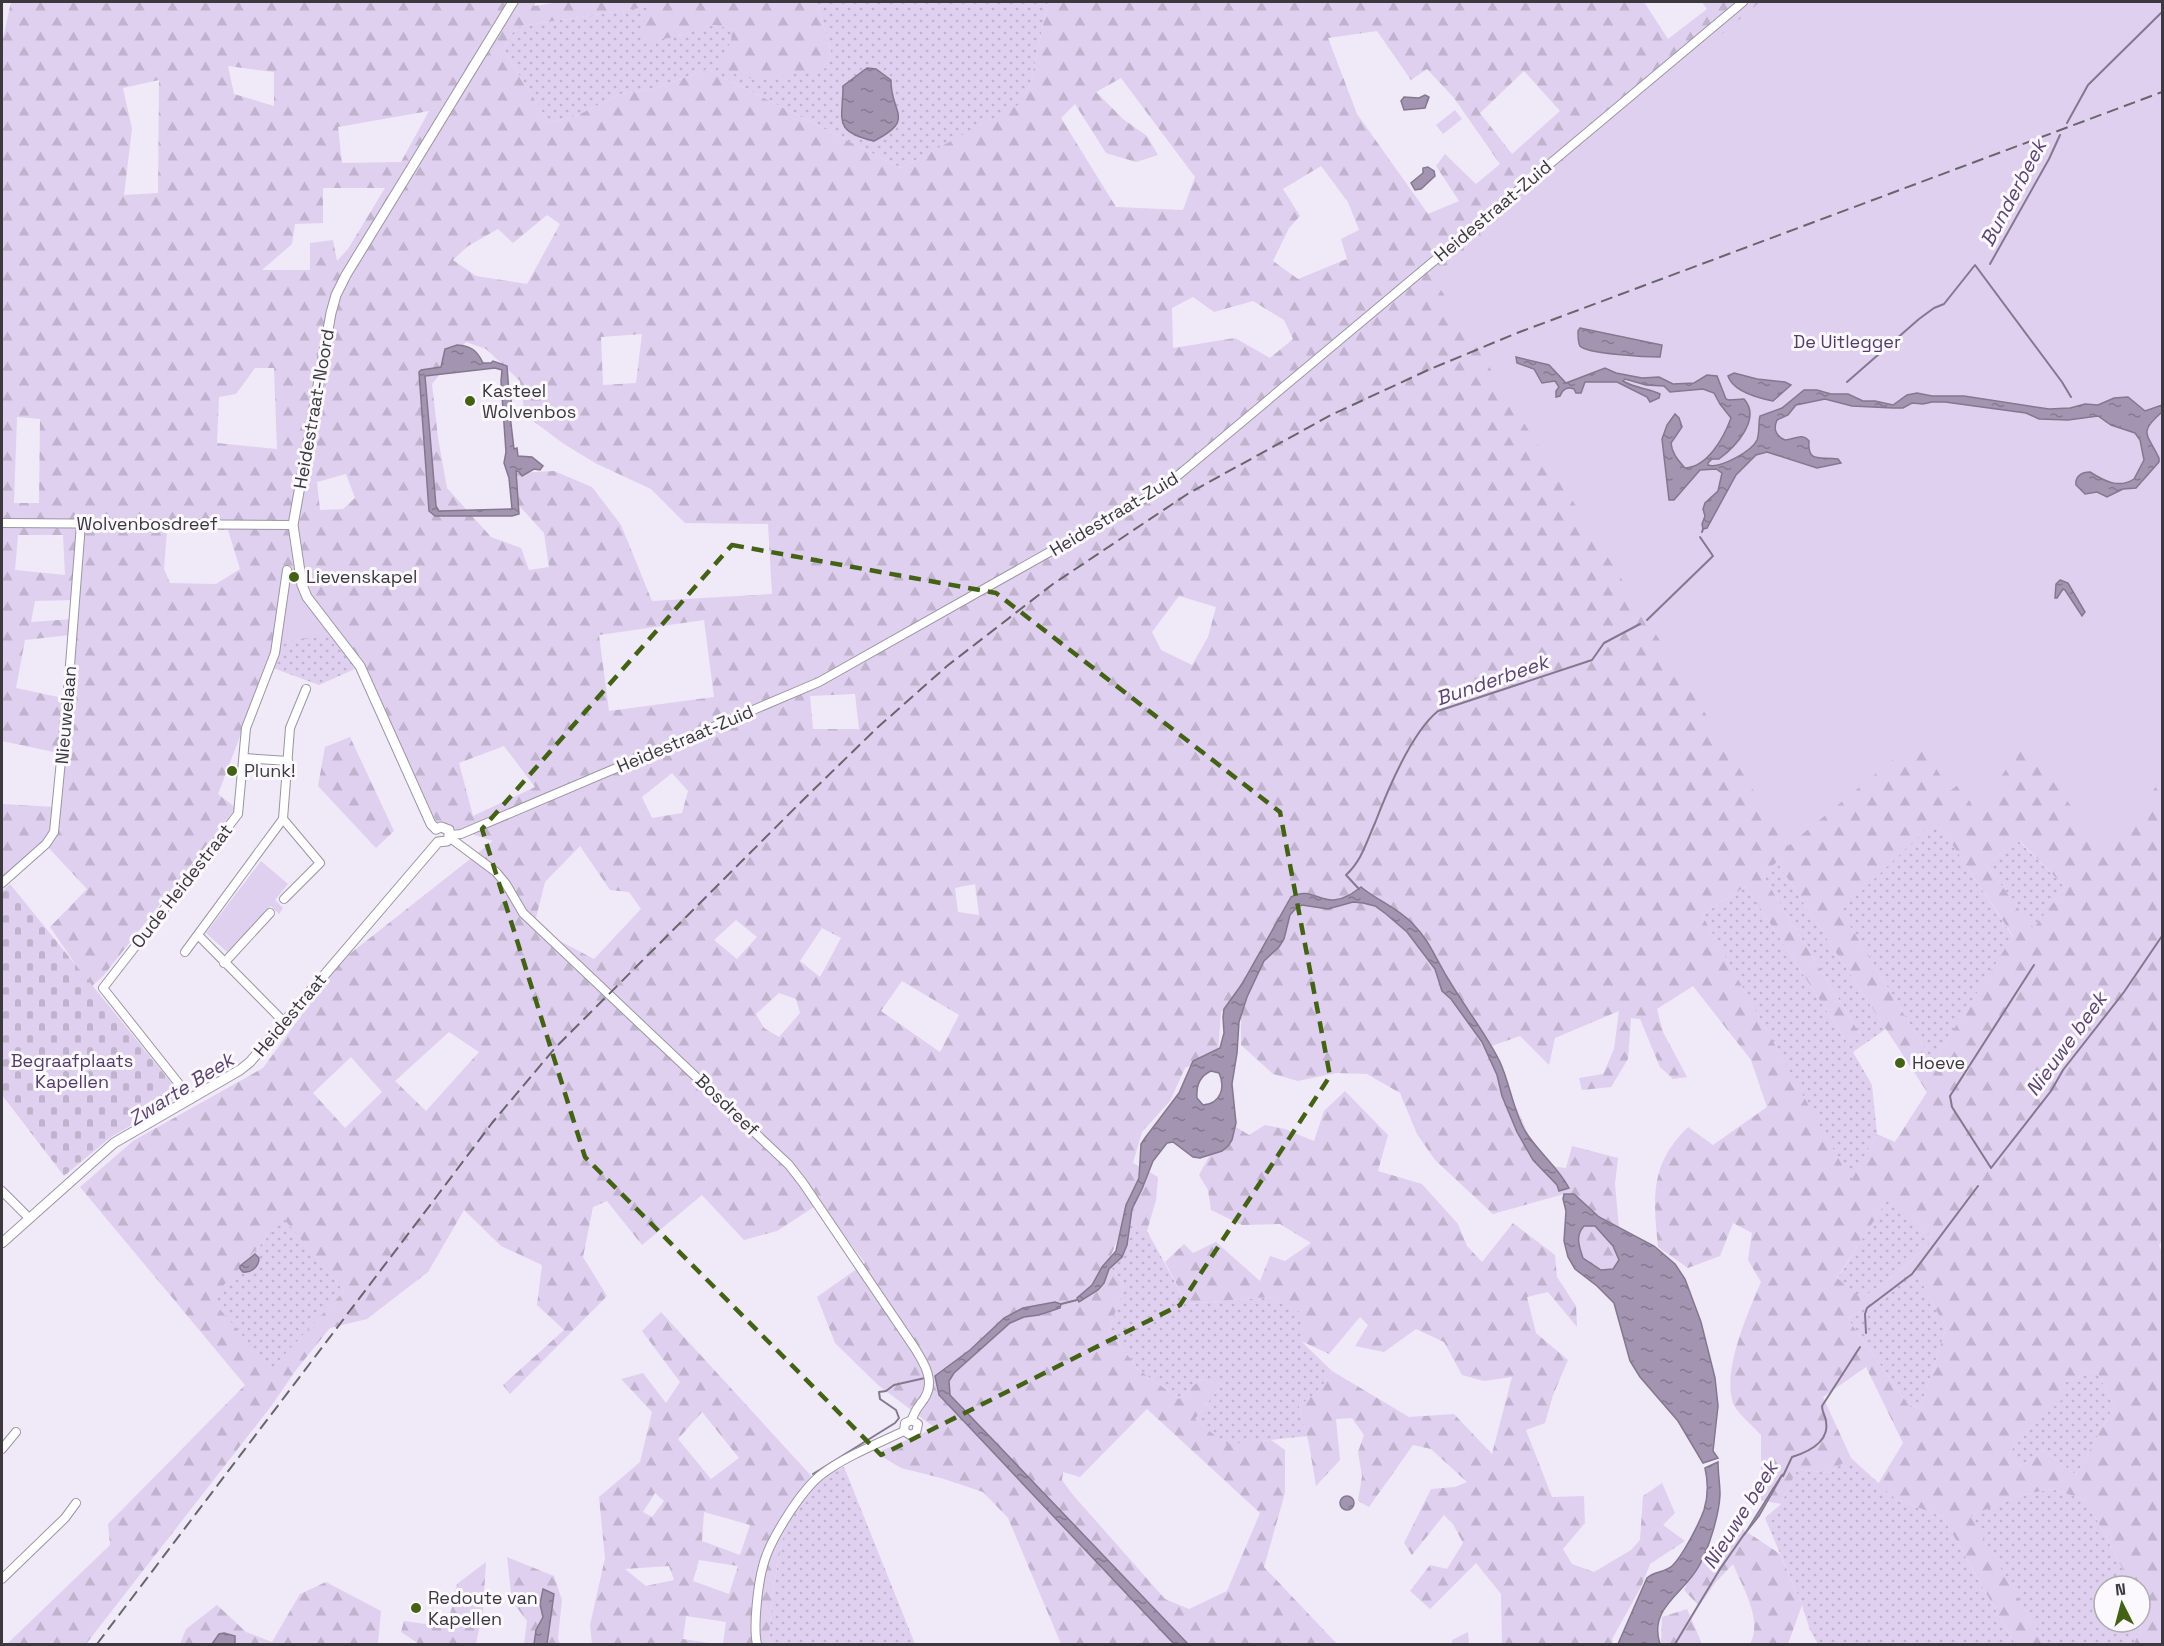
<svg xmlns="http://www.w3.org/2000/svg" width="2164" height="1646" font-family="'Space Grotesk',sans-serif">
	<defs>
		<pattern id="grass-dots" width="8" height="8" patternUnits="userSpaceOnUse" patternTransform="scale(1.5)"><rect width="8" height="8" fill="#dfd0ef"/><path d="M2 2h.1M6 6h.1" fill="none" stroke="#c0b3ce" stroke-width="1.8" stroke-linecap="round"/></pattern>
		<pattern id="forest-firs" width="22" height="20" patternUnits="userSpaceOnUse" patternTransform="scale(1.5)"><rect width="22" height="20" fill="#dfd0ef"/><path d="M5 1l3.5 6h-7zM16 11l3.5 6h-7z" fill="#c0b3ce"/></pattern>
		<pattern id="cemetery-stones" width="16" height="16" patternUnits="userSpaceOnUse" patternTransform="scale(1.5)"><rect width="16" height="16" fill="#dfd0ef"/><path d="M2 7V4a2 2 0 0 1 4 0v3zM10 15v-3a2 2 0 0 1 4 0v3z" fill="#c0b3ce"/></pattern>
		<pattern id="water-ripples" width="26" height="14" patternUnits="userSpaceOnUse" patternTransform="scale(1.5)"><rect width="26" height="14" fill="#a394b1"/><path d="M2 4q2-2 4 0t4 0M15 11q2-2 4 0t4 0" fill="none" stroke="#867a91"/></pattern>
	</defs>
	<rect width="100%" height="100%" fill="#f0e9f8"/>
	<g fill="url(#grass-dots)" fill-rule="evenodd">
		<path d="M817,2H1048L1030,86L1018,106L901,168L707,69L654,89L620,94L576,116L549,123L503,49L511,34L521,26L647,7L679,36C698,28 713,21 733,30L731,40L828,68L831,52ZM876,69L891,81L894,105L890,131L880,138L851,133L842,123L843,86L855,78Z"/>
		<polygon points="332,635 357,668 319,685 273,668 282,641"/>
		<polygon points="1936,819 2013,937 1933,1062 1840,910"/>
		<polygon points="2019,841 2065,887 2033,930 1986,864"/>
		<polygon points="1777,862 1886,1029 1853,1052 1872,1085 1877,1134 1851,1182 1702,915 1746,886 1847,1042 1861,1036 1762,874"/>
		<polygon points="1888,1198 1935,1239 1893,1277 1861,1299 1837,1279"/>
		<polygon points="284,1218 344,1291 271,1370 210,1299 240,1266 240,1270 253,1269 258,1264 259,1258 257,1255 249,1258"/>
		<polygon points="1129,1224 1147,1231 1187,1304 1269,1297 1303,1313 1301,1341 1332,1371 1319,1391 1299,1406 1307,1436 1225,1445 1195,1419 1222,1384 1201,1379 1179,1399 1139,1370 1109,1331 1124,1286 1111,1267 1127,1245"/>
		<polygon points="1916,1271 1946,1328 1921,1406 1910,1407 1848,1319"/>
		<polygon points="2097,1371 2114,1406 2076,1475 2044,1450 2020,1466 2008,1454 2033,1425 2060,1384"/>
		<polygon points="1851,1458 1896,1499 1943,1517 2015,1644 1818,1644 1810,1630 1802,1605 1765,1518 1781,1504 1797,1469 1828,1473"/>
		<polygon points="844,1467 915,1644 771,1644 769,1638 773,1590 784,1531 813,1479"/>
		<polygon points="2052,1489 2086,1500 2132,1586 2104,1586 2104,1622 2140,1622 2140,1601 2147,1613 2134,1644 2045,1644 1969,1516 2021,1495"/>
	</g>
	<g fill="url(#forest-firs)" fill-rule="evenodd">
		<path d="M11,2H535L534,6L560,2H817L831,52L828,68L760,80L739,76L720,65L731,40L732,30C708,19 700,31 678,36C666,39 653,40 640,42L647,7L521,26L511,34L503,49L549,123L576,116L620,94L654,89L707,69L901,168L1018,105L1030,86L1048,2H1644L1668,39L1707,9L1702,2H2162V1241L2159,1245L2162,1253V1644H2134L2147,1613L2140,1601V1586H2132L2086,1500L2052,1489L2021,1495L1970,1516L2045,1644H2015L1943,1517L1896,1499L1878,1484L1903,1443L1866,1367L1823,1397L1851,1458L1828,1473L1797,1469L1781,1504L1758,1500L1761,1473V1435C1754,1427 1736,1412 1733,1403C1722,1370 1748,1313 1761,1282L1748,1260L1752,1233L1733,1223L1720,1256L1688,1268L1658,1247C1653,1197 1650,1164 1688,1127L1713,1145L1767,1107L1751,1060L1693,986L1657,1009L1663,1032L1687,1077L1673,1079L1660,1067L1640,1019L1631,1018L1628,1059L1611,1087L1582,1090L1579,1078L1603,1074L1614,1049L1619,1011L1555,1038L1549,1065L1520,1036L1489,1047L1530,1138L1547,1166L1566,1168L1572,1146L1618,1158L1615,1184L1619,1228L1599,1217L1574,1194H1564L1493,1214L1435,1160L1417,1134L1400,1093L1367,1074L1336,1073L1298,1081L1273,1074L1241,1045V1000L1221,1012L1218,1053L1185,1068L1170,1101L1142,1132L1133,1163L1158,1177L1156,1200L1147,1231L1124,1223L1108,1263L1124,1286L1109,1331L1139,1370L1179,1399L1201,1379L1222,1384L1195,1419L1225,1444L1271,1440L1285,1450V1493L1264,1567L1337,1644H1061L1008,1518L983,1492L941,1478L901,1468L876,1453L935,1428L878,1385L835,1343L817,1297L865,1263L820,1203L777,1231L744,1240L702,1195L642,1245L607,1201L593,1207L583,1257L607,1296L510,1394L503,1385L564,1330L537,1305L542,1265L501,1246L464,1210L428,1272L367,1319L330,1328L296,1370L272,1405L86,1644H7L110,1545L108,1524L245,1385L80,1187L133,1141L263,1068L342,960L493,841L437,823L364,666L340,635L276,642L218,794L236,808L104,975L91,987L50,927L87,889L48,847L4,880L2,877V804L56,807L63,754L2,741V43ZM1377,31L1411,80L1427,69L1454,98L1500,164L1476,184L1445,154L1436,166L1459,201L1428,214L1357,114L1328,38ZM228,66L274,72V106L234,94ZM1524,71L1560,111L1512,154L1480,113ZM1121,78L1195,177L1183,210L1116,207L1061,118L1075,104L1106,153L1136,162L1158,155L1147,136L1123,119L1096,92ZM159,80L158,193L124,195L132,129L123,88ZM429,111L401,162L342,163L338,127ZM1321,166L1348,202L1359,230L1341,239L1347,259L1298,279L1273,261L1289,228L1300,216L1283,189ZM323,188H385L348,249L337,261L333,240L310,243V270H262L292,244L295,224L323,223ZM547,215L560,224L527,284L476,276L453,260L468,246L498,229L513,243ZM1193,297L1214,312L1253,301L1284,320L1293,339L1270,358L1235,338L1173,348L1172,308ZM642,334L636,383L603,385L601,337ZM466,342L486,349L520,381L525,415L564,444L597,464L651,489L685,523L768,524L772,594L652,601L621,525L592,487L554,471L516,473L514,500L544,533L549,567L529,570L521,548L491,537L447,488L438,438L432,384ZM255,368H274L277,449L217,443L219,397L236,394ZM17,417L40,419L39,503H14ZM346,474L355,498L343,509L320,510L317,482ZM167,530H228L240,569L216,584L170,583L164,569ZM18,535H63L65,575L15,570ZM1179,596L1216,607L1208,637L1192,665L1161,650L1152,632ZM73,600L74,619L31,622L35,601ZM704,620L714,697L609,711L599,635ZM70,635L63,698L16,688L25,640ZM855,694L859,729H813L810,696ZM504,746L535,787L473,816L459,763ZM672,773L688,791L682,813L652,818L642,797ZM1936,820L2013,936L1933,1062L1841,911ZM2020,841L2065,887L2033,929L1986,864ZM580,846L610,890L629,892L641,909L594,959L558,940L536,918L545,882ZM1777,862L1927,1092L1895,1142L1877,1134L1851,1181L1702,915L1746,886L1847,1042L1861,1036L1762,874ZM975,884L979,915L958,912L955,888ZM736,920L757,937L737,959L714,940ZM822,928L841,938L820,977L800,961ZM902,981L959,1015L940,1052L881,1011ZM779,993L796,999L800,1013L779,1037L764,1028L756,1014ZM449,1032L479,1052L426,1111L395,1081ZM351,1057L382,1092L345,1128L313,1093ZM1888,1199L1935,1239L1893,1277L1861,1298L1837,1278ZM284,1219L344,1291L271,1369L211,1299ZM1916,1272L1946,1328L1921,1406L1910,1407L1848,1319ZM2097,1371L2114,1406L2076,1475L2044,1450L2020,1466L2008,1454L2033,1425L2065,1397L2061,1384ZM1147,1409L1260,1513L1227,1591L1189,1609L1165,1599L1073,1495L1062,1480L1063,1472L1080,1477Z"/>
		<polygon points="350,737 394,831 376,848 318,786 325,747"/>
		<polygon points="1345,1091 1388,1135 1378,1171 1422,1184 1458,1224 1467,1246 1482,1262 1513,1223 1555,1255 1557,1277 1576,1306 1577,1327 1548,1292 1527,1297 1536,1333 1568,1360 1553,1395 1545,1423 1526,1430 1552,1497 1584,1496 1585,1523 1563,1549 1572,1564 1594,1572 1631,1550 1640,1540 1643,1496 1662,1483 1675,1513 1663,1525 1685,1541 1650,1564 1641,1587 1612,1639 1613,1644 1502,1644 1501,1594 1476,1563 1430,1609 1410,1591 1430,1565 1447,1569 1463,1543 1453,1524 1444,1515 1412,1555 1404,1543 1431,1489 1455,1487 1467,1482 1431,1449 1413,1445 1369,1507 1358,1501 1362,1476 1358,1452 1364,1435 1352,1418 1336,1419 1340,1460 1316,1486 1309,1444 1299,1406 1319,1391 1332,1371 1409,1417 1454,1414 1492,1454 1512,1377 1484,1381 1462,1375 1444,1342 1416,1329 1384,1352 1355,1346 1368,1325 1360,1317 1329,1354 1301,1341 1302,1313 1269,1297 1187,1304 1165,1262 1184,1244 1193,1253 1216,1242 1260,1281 1270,1256 1285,1261 1311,1243 1280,1224 1242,1225 1211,1210 1208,1190 1199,1175 1212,1151 1236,1127 1249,1135 1265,1125 1285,1129 1314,1141 1324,1111"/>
		<path d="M1584,1226H1595L1613,1246L1619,1260L1613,1269L1601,1270L1583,1258C1579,1245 1575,1236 1584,1226Z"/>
		<path d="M661,1312L815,1480L784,1531L773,1590L769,1638L771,1644H723L726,1622L686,1616L683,1639L716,1644H592L590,1625L605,1558L599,1497L640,1462L652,1412L621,1379L643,1373L666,1403L680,1382L642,1331ZM702,1412L739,1458L711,1479L678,1439ZM655,1493L664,1501L652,1517L643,1512ZM704,1512L750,1525L740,1555L702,1541ZM699,1560L738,1566L729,1594L693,1581ZM669,1566L674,1580L646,1586L625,1569Z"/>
		<path d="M1741,1528L1780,1554L1802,1605L1788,1644H1750C1763,1620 1743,1588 1733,1564L1715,1583L1699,1606L1684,1590L1696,1566L1721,1540Z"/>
		<polygon points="507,1557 554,1576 562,1600 558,1638 560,1644 524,1644 527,1621 512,1601"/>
		<polygon points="486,1562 483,1610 476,1644 419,1644 401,1632 404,1621 447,1627 457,1584"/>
		<polygon points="326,1582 381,1611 378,1643 180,1644 186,1629 217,1605 246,1632 272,1642 300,1594"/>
		<polygon points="1687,1609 1702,1644 1661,1644 1662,1617"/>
		<polygon points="1468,1632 1469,1644 1452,1644 1452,1640"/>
	</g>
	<polygon fill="url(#cemetery-stones)" points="10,884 182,1096 111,1137 64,1176 2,1095 2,891"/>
	<g fill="#dfd0ef">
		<polygon points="1760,2 2162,2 2162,778 2107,855 2024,742 1977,813 1959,784 1950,791 1918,739 1788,846 1433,277"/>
		<polygon points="1455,110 1462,119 1443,134 1436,125"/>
		<polygon points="290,571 297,571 301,595 332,635 282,641"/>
		<polygon points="261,861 288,884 275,900 283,908 279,914 271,906 227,952 206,933"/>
	</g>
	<g fill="url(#water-ripples)" stroke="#84788e" stroke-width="1.5" fill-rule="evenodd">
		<path d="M867,68L876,69L891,80C890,113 917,119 874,141C832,131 843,120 843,86Z"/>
		<polygon points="1425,95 1429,97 1425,108 1404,110 1401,101 1404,97 1419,98"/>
		<polygon points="1428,167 1434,171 1435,176 1421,189 1415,190 1411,183 1423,173 1423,168"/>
		<path d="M1580,328L1662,345L1660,357C1649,357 1586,354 1580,346C1578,343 1578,335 1578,331Z"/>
		<path d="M457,345C471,346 477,350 483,363H491L493,361L507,366L509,393L513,408L510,415L514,449L517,448L518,456L532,457L543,466L540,470L534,469L522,476L519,472L516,471L519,514L512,516H435L429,511L419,372L421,370L441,367L445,349ZM495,368L502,370L501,381L506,452L504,463L509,478L512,509L439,511L436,506L425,376Z"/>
		<path d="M1516,357L1549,365L1566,383L1605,368L1616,373L1642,378L1659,377L1673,384L1694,383L1707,375L1717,376L1726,399L1729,400L1744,399C1762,419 1735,447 1719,459H1712L1708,463V465C1720,469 1752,451 1757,440C1760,432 1758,423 1760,416L1782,408L1804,390H1817L1831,394H1848L1863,401H1875L1893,405L1907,395L1917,393L1932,396H1964L2049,409L2070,408L2085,404L2098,405L2114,398L2128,397L2145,411L2162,405V412C2138,433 2147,433 2159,458V462L2136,488L2123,489L2107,497L2097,492L2085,494L2076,485C2075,476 2082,472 2090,472C2104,481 2119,489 2134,479L2144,460L2140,440L2135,433L2111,425L2098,416L2068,420L2039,419L2026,413L1945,402H1932L1923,404L1912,403L1903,408H1893L1852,406L1825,399L1796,405L1788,415L1777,420C1773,429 1776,436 1785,440C1794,440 1802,432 1809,441C1807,464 1821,456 1838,459L1841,463L1817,468L1767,452L1756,455L1736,475L1707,528L1703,529L1702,524L1705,516L1703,509L1705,503L1718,491L1722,473L1716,469L1700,470L1674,500H1669L1662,439L1667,425L1675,414L1679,418L1682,427L1671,443C1672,454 1678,460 1685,468C1708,467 1724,437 1731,418L1720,404L1714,393L1703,389L1670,392L1664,386L1646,385L1625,379L1623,381C1636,389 1649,388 1660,394L1659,398L1650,402L1647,397L1617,382H1585L1581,393H1576L1574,389C1567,386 1562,390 1560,396L1556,397V391L1559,387L1555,381L1542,383L1534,369L1517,363Z"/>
		<path d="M1734,373L1757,379L1785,382L1791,385L1773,401C1758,398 1733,392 1728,376Z"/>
		<polygon points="2060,580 2068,583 2085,612 2082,616 2065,590 2063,589 2057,598 2055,598 2056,584"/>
		<path d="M1361,887C1378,901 1398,908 1413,924C1429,940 1436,959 1447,977C1464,1006 1485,1032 1500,1062C1510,1084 1513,1110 1525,1131C1538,1152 1558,1167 1569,1188L1559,1191L1557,1185L1533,1160L1517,1132L1502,1096L1497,1075L1482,1042L1451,999L1442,991L1435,969L1407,932L1386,914L1375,906L1363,903L1353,902L1328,909L1302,905L1296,908L1290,915L1284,939L1279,947L1264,961L1247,997L1239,1022L1237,1053L1232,1084L1236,1123L1232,1140L1228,1146L1222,1151L1200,1158L1193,1157L1173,1142L1167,1143L1153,1161L1142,1189L1132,1209L1127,1245L1122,1257L1109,1269L1104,1283L1098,1290L1079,1302L1077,1298L1092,1285L1102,1267L1116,1251L1126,1205L1139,1178L1141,1144L1145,1138L1179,1093L1193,1061L1220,1048L1224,1033L1223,1017L1224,1009L1242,984L1291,897C1310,887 1317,901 1334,900C1345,899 1353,893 1361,887ZM1211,1071L1219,1073C1226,1088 1220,1104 1203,1105L1197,1098C1196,1086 1200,1076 1211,1071Z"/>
		<path d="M1564,1194H1574L1599,1217L1654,1246L1675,1264L1685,1279L1701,1322L1715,1378L1718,1406L1713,1451L1718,1458L1703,1463L1678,1421L1640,1377L1630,1361L1614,1303L1597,1286L1575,1269L1568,1257L1564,1241L1566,1211L1563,1199ZM1584,1226H1595L1613,1246L1619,1260L1613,1269L1601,1270L1583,1258C1579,1246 1575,1236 1584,1226Z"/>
		<path d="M255,1254L259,1258C259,1267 251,1273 243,1272L240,1269V1266Z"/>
		<polygon points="1055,1302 1061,1304 1060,1308 1039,1315 1024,1317 1010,1323 954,1373 949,1381 950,1395 1188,1644 1174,1644 939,1395 935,1376 970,1350 1004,1318 1023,1308"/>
		<path d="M1718,1462C1718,1473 1720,1484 1720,1495C1719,1515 1709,1548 1699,1566C1684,1594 1648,1608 1660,1644H1618L1647,1578C1654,1571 1664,1573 1672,1566C1682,1557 1699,1524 1704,1510C1708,1497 1708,1481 1705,1468Z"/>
		<polygon points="1783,1474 1759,1516 1744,1535 1781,1476"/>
		<circle cx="1347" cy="1503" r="7"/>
		<polygon points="543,1589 554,1594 547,1644 534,1644 536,1630 543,1617 540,1604"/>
		<polygon points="224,1633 235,1636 235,1644 212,1644 219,1634"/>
	</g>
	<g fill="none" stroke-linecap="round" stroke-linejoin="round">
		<g stroke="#84788e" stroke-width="2">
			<polyline points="2067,123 2088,85 2162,12"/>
			<polyline points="1990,264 2049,159 2060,135"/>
			<polyline points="1847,382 1919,319 1934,308 1944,304 1975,265 2062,382 2071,397"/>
			<polyline points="1702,532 1703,529"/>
			<polyline points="1647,620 1713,556 1700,537"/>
			<path d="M1359,889L1346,875C1362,860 1366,843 1375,823C1388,789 1411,733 1438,711L1592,660L1604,643L1640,624"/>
			<polyline points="2034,965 1950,1096 1952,1107 1991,1168 2051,1091 2063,1070 2124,992 2162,936"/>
			<polyline points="1061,1304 1077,1300"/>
			<polyline points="1866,1333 1865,1314 1867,1308 1912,1274 1978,1186"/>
			<polyline points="813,1474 895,1423 899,1418 896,1410 880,1399 879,1392 886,1391 894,1385 925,1378"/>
			<path d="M1783,1476L1792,1457C1808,1452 1830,1442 1826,1421C1825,1415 1822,1412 1822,1406L1860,1347"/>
			<polyline points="1675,1644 1720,1569 1745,1533"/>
		</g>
		<g stroke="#9c95a3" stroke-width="10">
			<g id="minor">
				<polyline points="2,523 293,525"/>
				<polyline points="244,758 288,761"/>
				<polyline points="283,819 320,863 284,899"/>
				<polyline points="450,835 461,834 819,682 1163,488 1743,2"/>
				<path d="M449,837L496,872L506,884L523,913L789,1165L803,1183L914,1347C924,1363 936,1381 924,1399C919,1406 914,1411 912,1420L905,1423L904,1431"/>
				<polyline points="2,883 46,844 54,832 69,678 81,524"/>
				<polyline points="199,936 283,1021"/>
				<polyline points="185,952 283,819 290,728 306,689"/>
				<polyline points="224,963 270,913"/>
				<polyline points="191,1099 103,988 238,814 246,728 275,653 287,570"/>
				<polyline points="2,1191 29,1218"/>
				<polyline points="904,1431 910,1435 916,1433 918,1424 912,1420"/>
				<polyline points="2,1449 16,1432"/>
				<polyline points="2,1579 65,1518 76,1503"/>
				<path d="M757,1644C753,1627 758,1584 763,1566C769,1541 801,1490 822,1474C846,1456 877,1444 904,1431"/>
			</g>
		</g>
		<g stroke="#9c95a3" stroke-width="11">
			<g id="tertiary">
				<polyline points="436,829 431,824 360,666 307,597 302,585 293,525 331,313 336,295 346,275 513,2"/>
				<polyline points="2,1243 114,1143 240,1070 250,1062 438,842 447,841 449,837 449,830 441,827 436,829"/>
			</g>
		</g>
		<use href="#minor" stroke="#fff" stroke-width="8"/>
		<use href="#tertiary" stroke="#fff" stroke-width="9"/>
		<polyline stroke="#69646d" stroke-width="2" stroke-dasharray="12 6" stroke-linecap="butt" points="97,1644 437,1196 492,1123 555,1048 803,800 877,728 947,666 1053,584 1189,493 1331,415 1428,370 1517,333 2162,92"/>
	</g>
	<path fill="none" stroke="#446216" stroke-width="4.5" stroke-dasharray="12 8" stroke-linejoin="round" d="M732,545L996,593L1280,812L1330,1076L1180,1305L881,1455L585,1157L482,829Z"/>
	<g fill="#446216" stroke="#fbf8fe" stroke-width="2">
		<circle cx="470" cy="401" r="6"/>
		<circle cx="294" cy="577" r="6"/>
		<circle cx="232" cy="771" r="6"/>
		<circle cx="1900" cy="1063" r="6"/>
		<circle cx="416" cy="1608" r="6"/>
	</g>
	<g text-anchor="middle" stroke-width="6" stroke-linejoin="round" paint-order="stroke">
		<g font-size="18" fill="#3b383e" stroke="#fbf8fe">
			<text transform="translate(1493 211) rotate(-40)" y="6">Heidestraat-Zuid</text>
			<text transform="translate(314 409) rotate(-80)" y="6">Heidestraat-Noord</text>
			<text transform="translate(1114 514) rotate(-31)" y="6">Heidestraat-Zuid</text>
			<text x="147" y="530">Wolvenbosdreef</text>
			<text transform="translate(66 715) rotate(-85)" y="6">Nieuwelaan</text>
			<text transform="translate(685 739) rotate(-23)" y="6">Heidestraat-Zuid</text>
			<text transform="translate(182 886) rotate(-52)" y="6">Oude Heidestraat</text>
			<text transform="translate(290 1015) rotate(-50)" y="6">Heidestraat</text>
			<text transform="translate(727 1105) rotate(44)" y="6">Bosdreef</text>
		</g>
		<g font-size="18" fill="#533c67" stroke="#fbf8fe">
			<text x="1847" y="348">De Uitlegger</text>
			<text x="72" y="1067">Begraafplaats<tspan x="72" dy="21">Kapellen</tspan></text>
		</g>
		<g font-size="18" fill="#3b383e" stroke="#fbf8fe" text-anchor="start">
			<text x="482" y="397">Kasteel<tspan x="482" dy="21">Wolvenbos</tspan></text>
			<text x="306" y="583">Lievenskapel</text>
			<text x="244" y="777">Plunk!</text>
			<text x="1912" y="1069">Hoeve</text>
			<text x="428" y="1604">Redoute van<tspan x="428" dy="21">Kapellen</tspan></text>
		</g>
		<g font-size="20" font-style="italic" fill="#5c4570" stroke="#fbf8fe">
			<text transform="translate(2013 193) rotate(-62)" y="7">Bunderbeek</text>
			<text transform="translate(1492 680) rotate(-19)" y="7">Bunderbeek</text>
			<text transform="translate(2066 1044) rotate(-54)" y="7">Nieuwe beek</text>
			<text transform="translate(181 1089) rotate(-32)" y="7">Zwarte Beek</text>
			<text transform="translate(1740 1515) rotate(-58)" y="7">Nieuwe beek</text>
		</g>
	</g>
	<rect width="2164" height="1646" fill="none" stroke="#3b383e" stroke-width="6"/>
	<g transform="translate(2122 1604) rotate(354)"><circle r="28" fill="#fbf8fe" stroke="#aeabb1" stroke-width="1.5"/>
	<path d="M0-4.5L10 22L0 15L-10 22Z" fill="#446216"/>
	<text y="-9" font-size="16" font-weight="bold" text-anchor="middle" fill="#3b383e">N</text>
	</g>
</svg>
